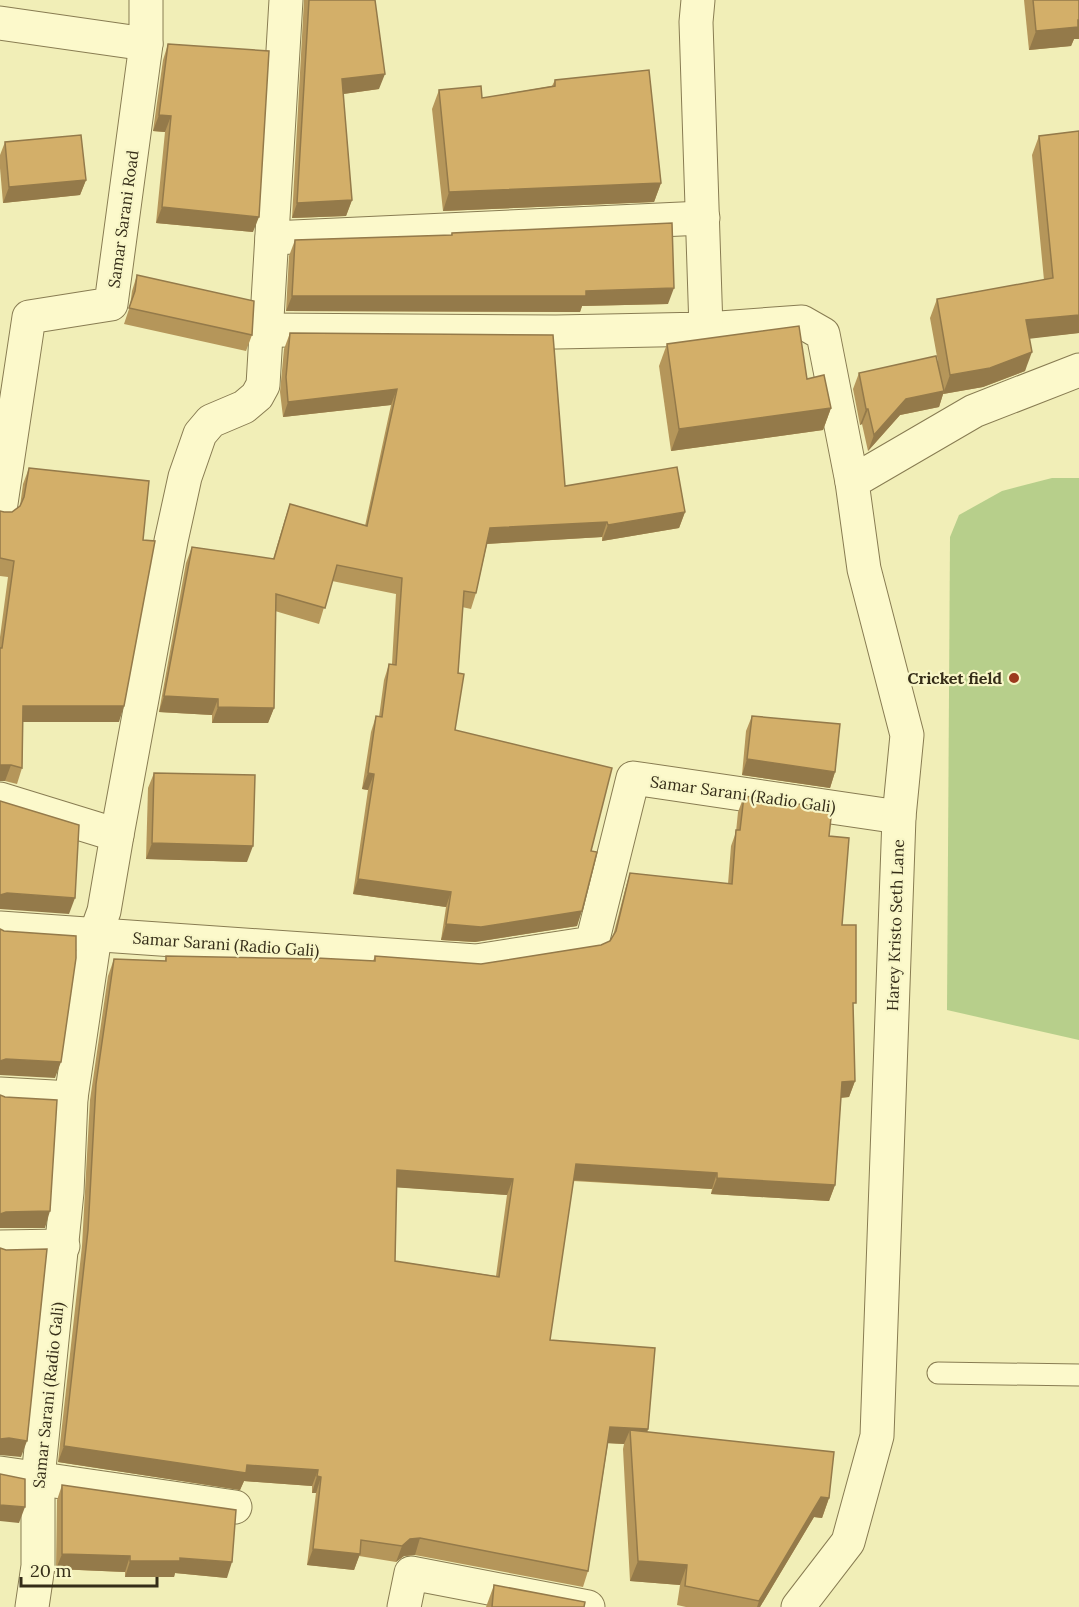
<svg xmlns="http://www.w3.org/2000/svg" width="1079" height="1607" font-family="Lora,serif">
	<rect width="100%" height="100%" fill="#f1eeb7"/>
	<polygon fill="#b7cf8b" points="1052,478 1079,478 1079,1040 947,1010 950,537 959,515 1002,491"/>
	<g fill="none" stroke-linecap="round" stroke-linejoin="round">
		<g stroke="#887c52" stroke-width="23">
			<polyline id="service" points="938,1373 1079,1375"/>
		</g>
		<g stroke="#887c52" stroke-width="35">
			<g id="minor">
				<polyline points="0,23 146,44"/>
				<polyline points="272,238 703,218"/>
				<polyline points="706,329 802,322 823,334 852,482"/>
				<polyline points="266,330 556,332 706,329 696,22 698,0"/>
				<polyline points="0,510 29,317 111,304 146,44 146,0"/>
				<polyline points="0,799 117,835 104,911 95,936 71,1098 67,1192 38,1478 38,1566 32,1607"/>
				<polyline points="117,835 171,541 185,477 200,434 211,421 244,407 257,396 263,385 286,0"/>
				<polyline points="0,928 476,961 592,943 633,778 899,817"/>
				<polyline points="0,1094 71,1098"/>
				<polyline points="0,1247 63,1246"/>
				<polyline points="0,1473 235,1507"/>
				<polyline points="404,1607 411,1573 588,1607"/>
				<polyline points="798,1607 848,1542 877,1436 899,817 907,735 864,569 852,482 974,411 1079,370"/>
			</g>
		</g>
		<use href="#service" stroke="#fcf9cb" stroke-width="21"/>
		<use href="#minor" stroke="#fcf9cb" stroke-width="33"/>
	</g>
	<g fill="#b5965a" fill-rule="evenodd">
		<polygon points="304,0 375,0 379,89 343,94 352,200 346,216 292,218"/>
		<polygon points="1024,0 1079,0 1074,39 1071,46 1029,50"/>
		<polygon points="168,44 253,232 156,223 165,132 153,131 163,60"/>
		<polygon points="555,80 661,183 654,202 443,211 432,109 439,90 482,98 552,86"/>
		<polygon points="1079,131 1079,333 1030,338 1025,371 983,387 943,394 939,407 900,415 868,451 862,424 860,425 853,389 859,373 938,362 930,318 937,299 1044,280 1032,155 1039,136"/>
		<polygon points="5,142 86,180 80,195 3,203 0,168 0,155"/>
		<polygon points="452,233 668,304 582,306 580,312 286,311 289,256 295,240 451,235"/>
		<polygon points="137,275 252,335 246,351 124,324 130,306 132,291"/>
		<polygon points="290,333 565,486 685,512 679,528 602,541 602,537 487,544 476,593 471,609 462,607 455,730 591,851 577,926 475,942 441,940 446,907 353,894 368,790 362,789 371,732 376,716 379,717 384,680 389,664 392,664 396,594 332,581 319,624 275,611 274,708 268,723 212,723 212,715 159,712 186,563 192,547 273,559 285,519 290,504 365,526 391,405 283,417 280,392 284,349"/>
		<polygon points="667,344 807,379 831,408 823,430 671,451 659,366"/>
		<polygon points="29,468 119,722 23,722 22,768 17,784 5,781 0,781 0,637 8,577 0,576 0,511 4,512 12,512 20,506 23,484"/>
		<polygon points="752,716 835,772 830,788 742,775 746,731"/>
		<polygon points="154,773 247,862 146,859 148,788"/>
		<path d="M744,796L829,836L842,925L853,1011L855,1081L849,1097L841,1098L835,1185L829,1201L711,1194L712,1189L573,1181L550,1340L648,1429L647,1432L829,1498L822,1518L814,1517L760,1607H686L677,1605L680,1585L630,1581L623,1449L624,1444L608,1443L588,1571L583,1587L415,1555L404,1556L396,1562L359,1556L354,1570L307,1565L316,1493H312V1486L244,1481L240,1490L58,1462L82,1246L90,1100L108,976L114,959L165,961L166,956L373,961L375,956L481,964L601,945L610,941L613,936L625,890L630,873L728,884L731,846L736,832L738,812ZM396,1187L507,1195L496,1276L395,1261Z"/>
		<polygon points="62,1485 227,1578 175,1573 174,1577 125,1577 125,1572 56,1569 57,1500"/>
		<polygon points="494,1585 584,1607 486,1607"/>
	</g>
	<g fill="#947a4a">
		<polygon points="1079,20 1079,39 1074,39 1071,46 1029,50 1036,31"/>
		<polygon points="385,74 379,89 336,95 342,79"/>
		<polygon points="159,115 171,116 165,132 153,131"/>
		<polygon points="86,180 80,195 3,203 9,187"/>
		<polygon points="661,183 654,202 443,211 449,192"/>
		<polygon points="352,200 346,216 292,218 297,203"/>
		<polygon points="162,207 259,217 253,232 156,223"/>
		<polygon points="674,288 668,304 582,306 580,312 286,311 292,296"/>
		<polygon points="1079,315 1079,333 1019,340 1026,320"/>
		<polygon points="1032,352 1025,371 983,387 943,394 950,375"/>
		<polygon points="397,389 391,405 283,417 288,402"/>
		<polygon points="944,391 939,407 900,415 868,451 874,435 906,399"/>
		<polygon points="831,408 823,430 671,451 679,429"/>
		<polygon points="866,409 868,409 862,424 860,425"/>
		<polygon points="685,512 679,528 602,541 608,525"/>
		<polygon points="607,522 602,537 485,544 490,528"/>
		<polygon points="164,696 218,699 212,715 159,712"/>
		<polygon points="23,706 124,706 119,722 17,722"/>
		<polygon points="218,707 274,708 268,723 212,723"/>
		<polygon points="747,759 835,772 830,788 742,775"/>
		<polygon points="0,765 11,765 5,781 0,781"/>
		<polygon points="368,773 374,774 368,790 362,789"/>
		<polygon points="152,843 253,846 247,862 146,859"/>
		<polygon points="358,879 451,892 446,907 353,894"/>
		<polygon points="7,893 75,898 69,914 0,909 0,895"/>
		<polygon points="582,911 577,926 475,942 441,940 446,924"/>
		<polygon points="6,1059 61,1062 55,1078 0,1075 0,1061"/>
		<polygon points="855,1081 849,1097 836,1098 842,1082"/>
		<polygon points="576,1164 717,1173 712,1189 570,1180"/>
		<polygon points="397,1170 513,1179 507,1195 391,1187"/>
		<polygon points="717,1178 835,1185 829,1201 711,1194"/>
		<polygon points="50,1211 45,1228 0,1228 0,1214 6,1212"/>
		<polygon points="610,1427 648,1429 643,1445 630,1430 624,1444 604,1443"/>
		<polygon points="9,1438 27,1441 21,1457 0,1455 0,1439"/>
		<polygon points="64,1446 318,1470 312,1486 244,1481 240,1490 58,1462"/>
		<polygon points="317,1476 321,1477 316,1493 312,1493"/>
		<polygon points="821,1497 829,1498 822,1518 814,1517 760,1607 757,1607 759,1601"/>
		<polygon points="0,1505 25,1507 19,1523 0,1521"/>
		<polygon points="420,1538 415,1555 404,1556 396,1562 402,1546 410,1539"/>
		<polygon points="313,1549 360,1554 354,1570 307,1565"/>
		<polygon points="62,1554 130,1556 125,1572 56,1569"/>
		<polygon points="180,1558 232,1562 227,1578 175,1573 174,1577 125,1577 130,1561"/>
		<polygon points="638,1561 687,1565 680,1585 630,1581"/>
	</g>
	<g fill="#d3af69" stroke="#947a4a" stroke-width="1.5" fill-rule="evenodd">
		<polygon points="309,0 375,0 385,74 342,79 352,200 297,203"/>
		<polygon points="1033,0 1079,0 1079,20 1078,20 1078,27 1036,31"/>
		<polygon points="168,44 269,51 259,217 162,207 171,116 159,115"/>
		<polygon points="649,70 661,183 449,192 439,90 481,86 482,98 555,86 555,80"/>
		<polygon points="1079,131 1079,315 1026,320 1032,352 990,368 950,375 937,299 1053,278 1039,136"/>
		<polygon points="81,135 86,180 9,187 5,142"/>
		<polygon points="672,223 674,288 586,291 586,296 292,296 295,240 452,235 452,233"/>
		<polygon points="137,275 254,301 252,335 129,308 135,291"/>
		<polygon points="799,326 807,379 824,375 831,408 679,429 667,344"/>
		<polygon points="290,333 553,335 565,486 677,467 685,512 608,525 607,522 490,528 476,593 464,591 458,673 464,674 455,730 612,768 591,851 597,852 582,911 481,927 446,924 451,892 358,879 374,774 368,773 376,716 382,717 389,664 396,665 402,578 337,565 325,608 276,594 274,708 218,707 218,699 164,696 192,547 274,559 290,504 367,526 397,389 288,402 286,377"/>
		<polygon points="936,356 944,391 906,399 874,435 868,409 866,409 859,373"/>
		<polygon points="29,468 149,481 143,540 155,541 124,706 23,706 22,768 11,765 0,765 0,648 2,648 14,561 0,558 0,511 4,512 12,512 20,506 24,497"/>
		<polygon points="752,716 840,724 835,772 747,759"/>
		<polygon points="154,773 255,775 253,846 152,843"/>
		<path d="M744,796L832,809L829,836L849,838L842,925H856V1003H853L855,1081L842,1082L835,1185L717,1178V1173L576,1164L550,1340L655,1348L648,1429L610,1427L588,1571L420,1538L410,1539L402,1546L361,1540L360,1554L313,1549L321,1477L317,1476L318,1470L247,1465L246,1473L64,1446L88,1230L96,1084L114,959L166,961V956L317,959V958L375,961V956L481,964L601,945L610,941L616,931L630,873L732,884L736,830H740ZM397,1170L513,1179L499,1277L395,1261Z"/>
		<polygon points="0,801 79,825 75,898 7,893 0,895"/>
		<polygon points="0,929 4,931 76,936 76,958 61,1062 6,1059 0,1061"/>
		<polygon points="0,1095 5,1097 57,1100 50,1211 6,1212 0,1214"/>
		<polygon points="0,1248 6,1250 47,1249 27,1441 9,1438 0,1439"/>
		<polygon points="630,1430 834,1452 829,1498 821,1497 759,1601 685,1586 687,1565 638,1561"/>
		<polygon points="0,1474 25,1479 25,1507 0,1505"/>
		<polygon points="62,1485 236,1510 232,1562 180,1558 180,1561 130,1561 130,1556 62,1554"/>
		<polygon points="494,1585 585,1602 584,1607 492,1607"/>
	</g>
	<circle fill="#9c3a1d" stroke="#f8f6c7" stroke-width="2" cx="1014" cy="678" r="6"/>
	<g text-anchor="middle" stroke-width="4.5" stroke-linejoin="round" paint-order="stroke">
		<g font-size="16" fill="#352d18" stroke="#f8f6c7">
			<text transform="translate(123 219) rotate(-82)" y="6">Samar Sarani Road</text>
			<text transform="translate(743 794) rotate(8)" y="6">Samar Sarani (Radio Gali)</text>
			<text transform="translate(895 925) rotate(-88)" y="6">Harey Kristo Seth Lane</text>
			<text transform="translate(226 944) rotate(4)" y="6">Samar Sarani (Radio Gali)</text>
			<text transform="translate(48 1395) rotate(-84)" y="6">Samar Sarani (Radio Gali)</text>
		</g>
		<g font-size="16" font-weight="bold" fill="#352d18" stroke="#f8f6c7" text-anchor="end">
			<text x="1002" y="684">Cricket field</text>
		</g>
	</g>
	<path d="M21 1577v9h136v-9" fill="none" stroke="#352d18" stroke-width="3"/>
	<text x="30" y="1577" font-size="18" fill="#352d18" stroke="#f8f6c7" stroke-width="4.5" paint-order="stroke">20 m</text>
</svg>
